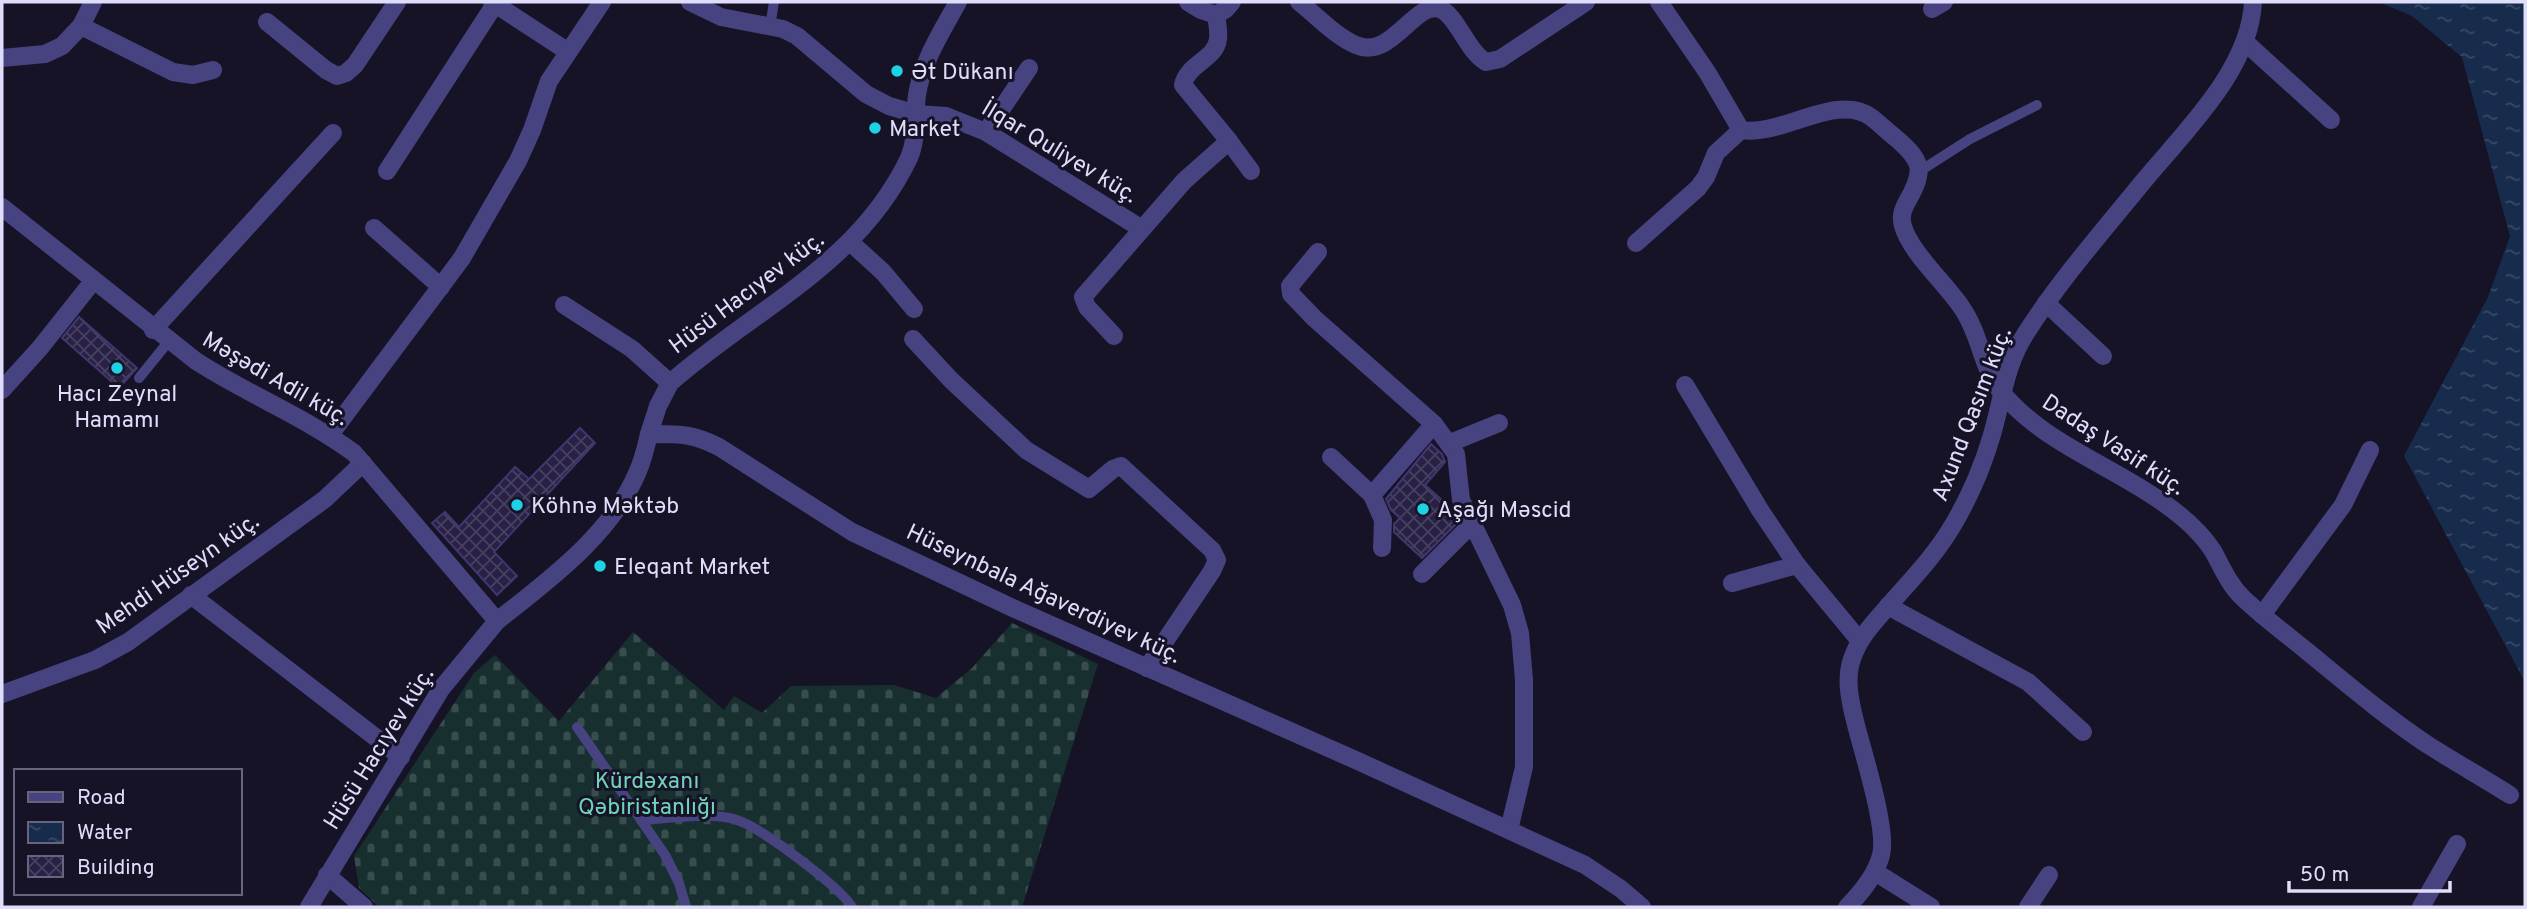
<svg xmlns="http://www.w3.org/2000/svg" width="2527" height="909" font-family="Overpass,sans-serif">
	<defs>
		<pattern id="cemetery-stones" width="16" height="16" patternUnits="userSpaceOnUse" patternTransform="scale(1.75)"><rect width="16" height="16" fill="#17302f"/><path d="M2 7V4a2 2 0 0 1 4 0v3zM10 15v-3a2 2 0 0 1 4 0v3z" fill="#384e4e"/></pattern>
		<pattern id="water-ripples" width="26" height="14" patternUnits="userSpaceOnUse" patternTransform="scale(1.75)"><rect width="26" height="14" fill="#172c4c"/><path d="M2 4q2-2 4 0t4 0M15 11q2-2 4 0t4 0" fill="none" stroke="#384a67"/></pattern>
		<pattern id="building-cross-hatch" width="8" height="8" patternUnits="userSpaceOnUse" patternTransform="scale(1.75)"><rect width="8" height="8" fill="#282145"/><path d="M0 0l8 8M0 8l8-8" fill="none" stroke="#474161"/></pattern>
	</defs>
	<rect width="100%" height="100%" fill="#161327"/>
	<polygon fill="url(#cemetery-stones)" points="1012,623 1098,664 1022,907 379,907 359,888 354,856 474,673 495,655 559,721 633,632 724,710 734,696 762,713 791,686 894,685 936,698 972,668"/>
	<polygon fill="url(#water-ripples)" points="2379,2 2525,2 2525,682 2404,456 2488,297 2510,236 2462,57 2412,16"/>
	<g fill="url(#building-cross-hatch)" stroke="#41366f" stroke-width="2">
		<polygon points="79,317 137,368 119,388 62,338"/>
		<polygon points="580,428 595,443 494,552 517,576 497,595 432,523 445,512 459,527 515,467 529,479"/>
		<polygon points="1431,444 1442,454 1445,462 1425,485 1453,510 1459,521 1422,558 1394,532 1394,524 1400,518 1391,510 1386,499"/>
	</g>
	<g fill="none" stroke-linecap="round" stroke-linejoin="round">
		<g stroke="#464380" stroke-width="10">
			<polyline points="770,27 774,2"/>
			<polyline points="1920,171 1970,139 2037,105"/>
			<polyline points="139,378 169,341"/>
			<polyline points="577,727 665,855 679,883 686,907"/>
			<path d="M641,820C669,819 711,811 737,820C760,827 840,887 852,907"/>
		</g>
		<g stroke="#464380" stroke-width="18">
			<polyline points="492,2 567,51"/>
			<polyline points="690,2 721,17 783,29 797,36 866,94 889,106 916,114 946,116 986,132 1142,229"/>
			<polyline points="1188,2 1201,10 1216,15 1226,9 1232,2"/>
			<path d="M1299,2C1317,16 1335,36 1356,45C1391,61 1415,0 1440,9C1457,15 1466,50 1486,62L1500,59L1586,2"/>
			<path d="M1659,2L1707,72L1741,130C1782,137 1836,92 1871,117C1880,124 1888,132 1897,139C1922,161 1925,170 1908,200C1903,209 1900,216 1903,226C1910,252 1947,285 1962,308C1980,334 1982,367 1999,389C2041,443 2112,465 2165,504C2182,516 2202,534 2213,551C2222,567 2229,585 2243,598C2263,617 2286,634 2308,652C2347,684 2386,717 2428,745C2455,762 2483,778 2510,795"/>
			<polyline points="1932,9 1944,2"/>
			<polyline points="267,22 326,70 337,76 346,73 355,65 397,2"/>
			<polyline points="81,26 93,2"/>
			<polyline points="2245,42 2331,120"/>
			<polyline points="2,58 45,54 62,46 81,26 173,72 193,75 213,70"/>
			<polyline points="986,132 1029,68"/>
			<polyline points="1229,141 1251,171"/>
			<polyline points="387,171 495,4"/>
			<polyline points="374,228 441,287"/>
			<polyline points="850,242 883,272 914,309"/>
			<polyline points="1636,243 1698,188 1706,177 1716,153 1741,130"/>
			<polyline points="1318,252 1290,286 1291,294 1314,318 1434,424 1456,454 1461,500 1512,605 1520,633 1524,680 1524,767 1509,830"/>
			<polyline points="2046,303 2103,356"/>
			<polyline points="564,305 632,349 670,383"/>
			<polyline points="153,330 333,133"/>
			<path d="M1114,336L1087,307L1083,297L1184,181L1229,141L1183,85C1187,64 1216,59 1218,39C1219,31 1217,22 1216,15"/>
			<polyline points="913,339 951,380 1026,450 1089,489 1113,469 1121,466 1212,550 1217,560 1212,571 1147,668"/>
			<polyline points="1685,385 1760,510 1797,565 1860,641"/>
			<polyline points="2,390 40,348 94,280"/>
			<path d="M649,434L658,406L670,383C754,309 858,265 909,158C918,137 914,116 917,95C922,62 942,31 958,2"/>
			<polyline points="329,436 462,258 518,161 532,130 549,81 602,2"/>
			<polyline points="1450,443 1499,423"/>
			<polyline points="1331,457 1372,495"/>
			<polyline points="1382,548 1383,520 1372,495 1434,424"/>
			<polyline points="1422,574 1473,523"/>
			<polyline points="1732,583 1797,565"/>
			<polyline points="191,595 401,757"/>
			<polyline points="1888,606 2028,682 2083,732"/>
			<polyline points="2262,615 2343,505 2370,450"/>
			<path d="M497,621C549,580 612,534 638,471C643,460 646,447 649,434C679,434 692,433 719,447L852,532L1015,609L1360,762L1585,865L1621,889L1642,907"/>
			<polyline points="2,694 95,660 128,642 325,499 363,463"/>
			<polyline points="1875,872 1931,907"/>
			<polyline points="327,875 364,907"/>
			<path d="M1847,907C1862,892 1876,875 1881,855C1888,829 1862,750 1855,721C1850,701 1845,679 1852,659C1859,637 1876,620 1891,603C1913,578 1936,554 1953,525C1969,498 1982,468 1991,438C2002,402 2005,365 2026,333C2060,280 2102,232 2142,183C2183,133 2250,70 2253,2"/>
			<polyline points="2028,907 2049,875"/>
			<polyline points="2421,907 2457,844"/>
		</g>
		<path stroke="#464380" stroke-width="18" d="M2,207L196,361C247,394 305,417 354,453L497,621L441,689L309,907"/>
	</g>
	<g fill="#1fd1e5" stroke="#161327" stroke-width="2.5">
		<circle cx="897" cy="71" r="7"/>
		<circle cx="875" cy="128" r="7"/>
		<circle cx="117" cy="368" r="7"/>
		<circle cx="517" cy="505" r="7"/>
		<circle cx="1423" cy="509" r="7"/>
		<circle cx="600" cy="566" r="7"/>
	</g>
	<g text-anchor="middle" stroke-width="6" stroke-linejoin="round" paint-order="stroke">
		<g font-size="23" fill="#e0ddfb" stroke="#161327" text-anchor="start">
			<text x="911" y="79">Ət Dükanı</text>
			<text x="889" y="136">Market</text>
			<text x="117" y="401" text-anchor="middle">Hacı Zeynal<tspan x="117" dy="26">Hamamı</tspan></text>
			<text x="531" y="513">Köhnə Məktəb</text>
			<text x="1437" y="517">Aşağı Məscid</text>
			<text x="614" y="574">Eleqant Market</text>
		</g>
		<g font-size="23" fill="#e0ddfb" stroke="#161327">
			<text transform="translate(1060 151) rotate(31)" y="8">İlqar Quliyev küç.</text>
			<text transform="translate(746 292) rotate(-37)" y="8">Hüsü Hacıyev küç.</text>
			<text transform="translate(276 378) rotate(30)" y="8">Məşədi Adil küç.</text>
			<text transform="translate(1971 414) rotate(-69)" y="8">Axund Qasım küç.</text>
			<text transform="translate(2114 444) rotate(33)" y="8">Dadaş Vasif küç.</text>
			<text transform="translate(177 573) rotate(-35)" y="8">Mehdi Hüseyn küç.</text>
			<text transform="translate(1044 593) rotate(25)" y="8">Hüseynbala Ağaverdiyev küç.</text>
			<text transform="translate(378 748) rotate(-58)" y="8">Hüsü Hacıyev küç.</text>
		</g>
		<g font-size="23" fill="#70d4bb" stroke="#161327">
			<text x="647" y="788">Kürdəxanı<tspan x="647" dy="26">Qəbiristanlığı</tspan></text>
		</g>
	</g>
	<rect width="2527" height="909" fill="none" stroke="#e0ddfb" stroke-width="7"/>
	<rect x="14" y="769" width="228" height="126" fill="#161327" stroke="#67647c" stroke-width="2"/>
	<rect x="28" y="792" width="35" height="10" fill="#464380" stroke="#67647c" stroke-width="2"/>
	<text x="77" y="804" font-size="21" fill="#e0ddfb">Road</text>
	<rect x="28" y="822" width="35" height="21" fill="url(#water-ripples)" stroke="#67647c" stroke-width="2"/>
	<text x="77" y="839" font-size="21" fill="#e0ddfb">Water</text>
	<rect x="28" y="856" width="35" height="21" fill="url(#building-cross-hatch)" stroke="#67647c" stroke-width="2"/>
	<text x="77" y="874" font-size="21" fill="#e0ddfb">Building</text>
	<path d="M2289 881v10h161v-10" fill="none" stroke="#e0ddfb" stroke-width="3.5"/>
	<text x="2300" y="881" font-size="21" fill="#e0ddfb" stroke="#161327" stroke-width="5" paint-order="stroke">50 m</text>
</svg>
